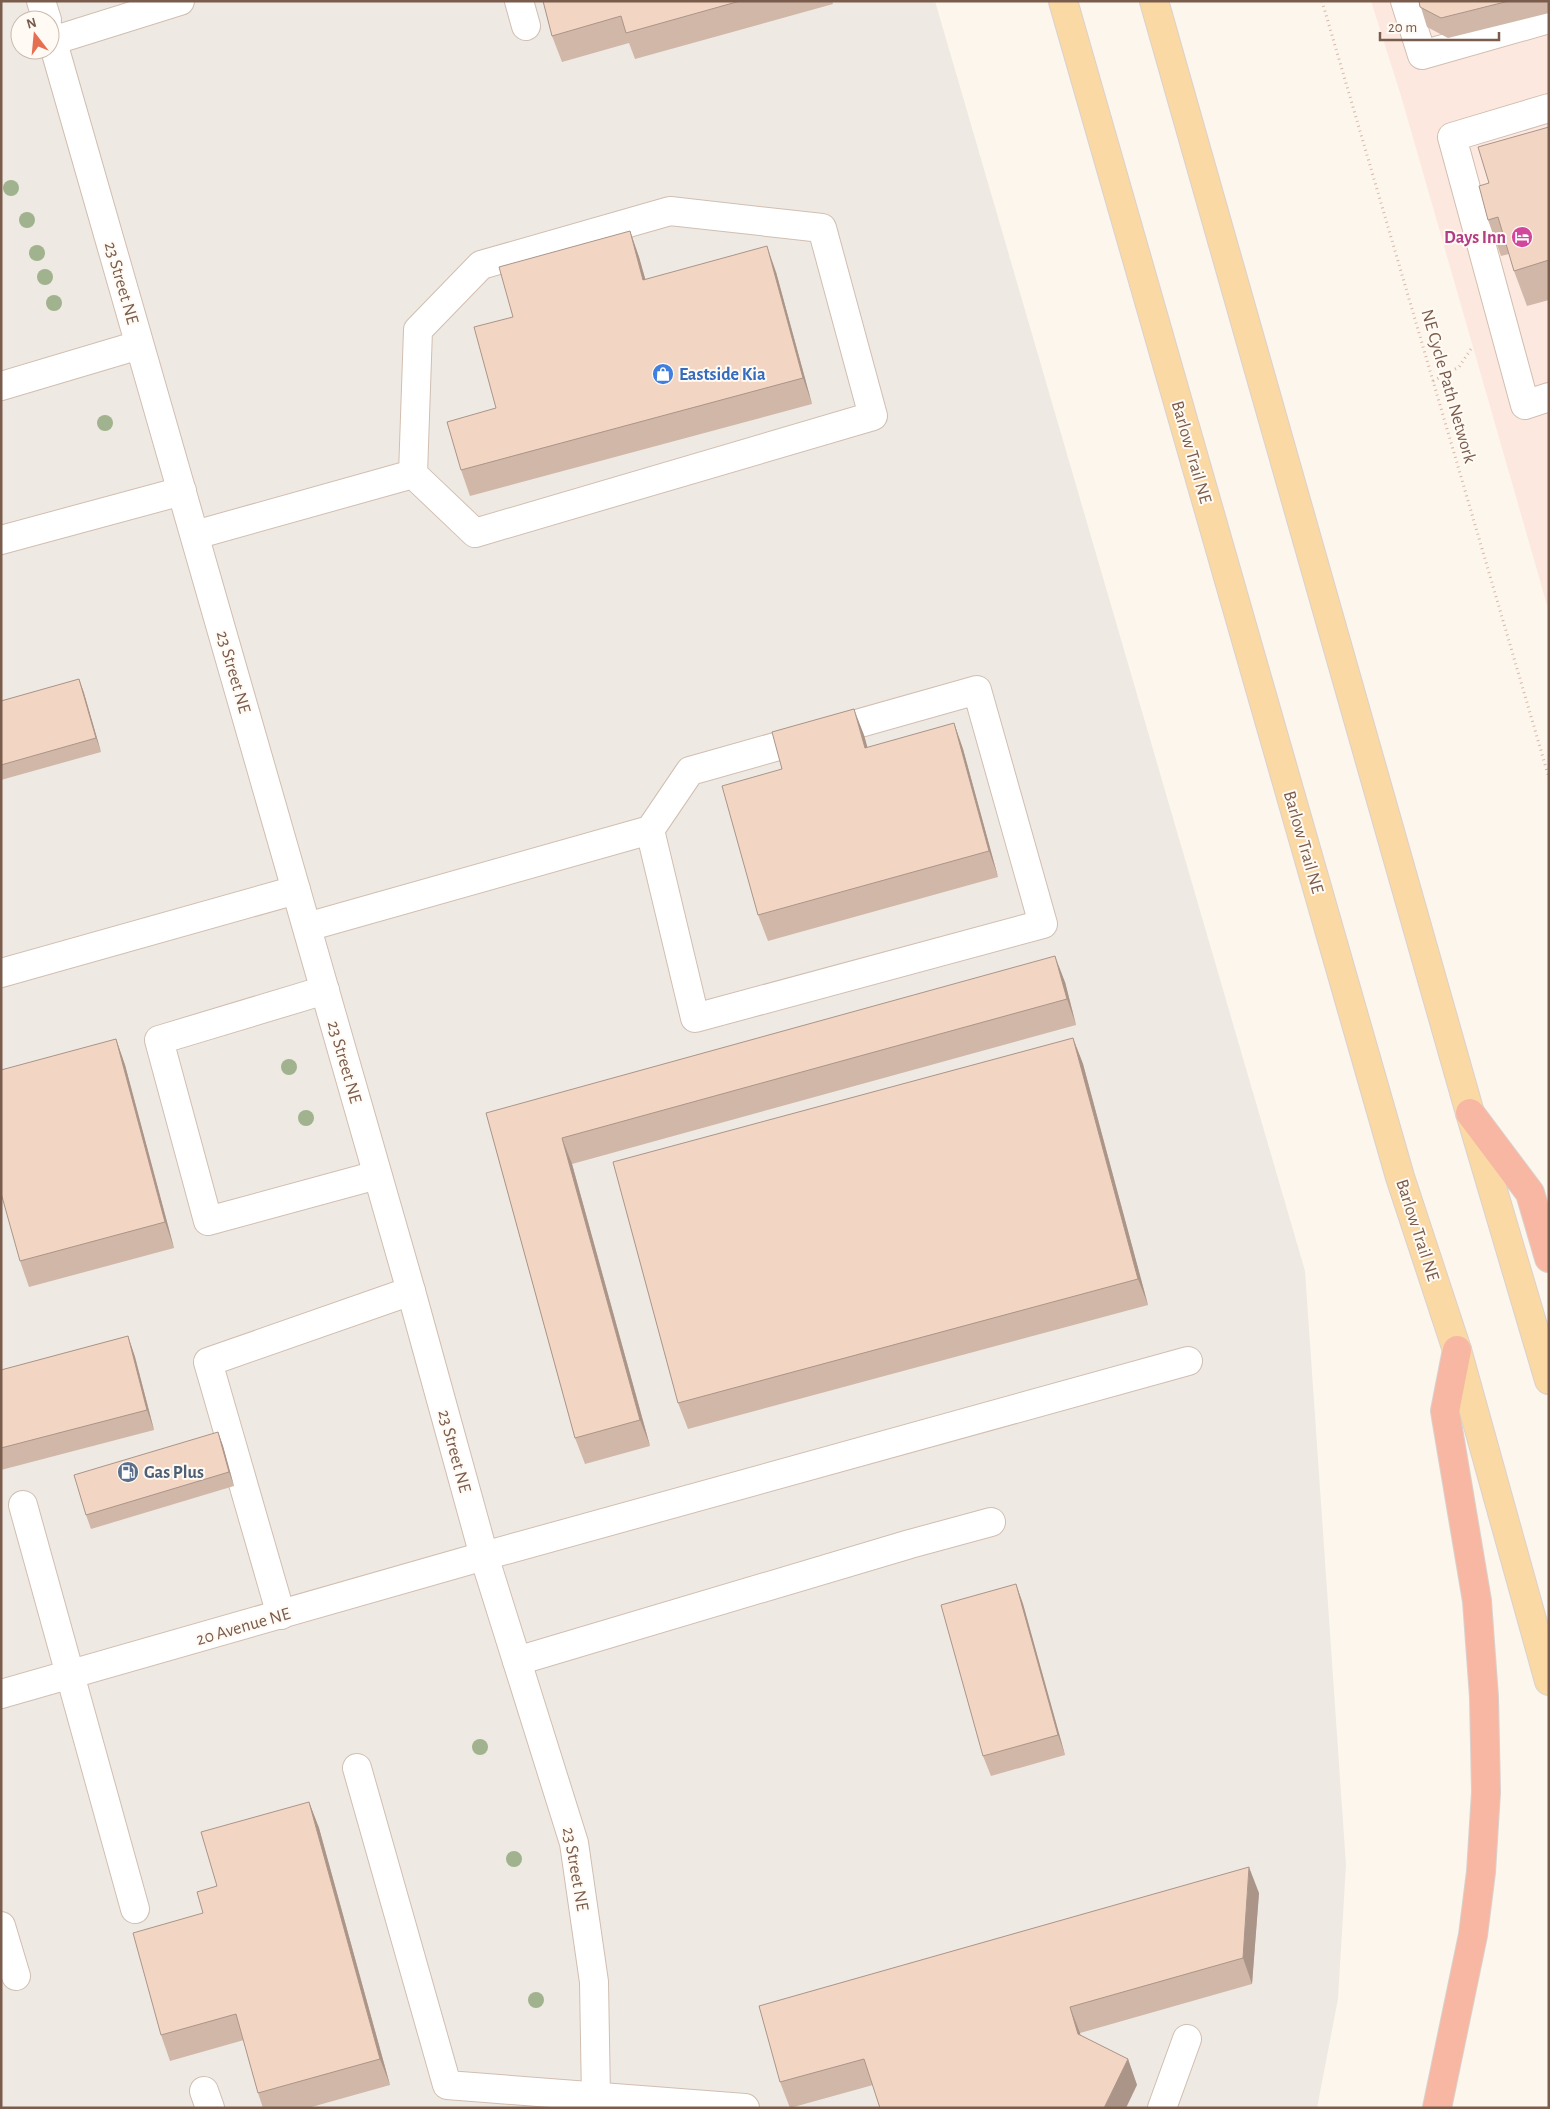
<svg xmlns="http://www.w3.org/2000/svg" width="1550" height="2109" font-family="'Alegreya Sans',sans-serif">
	<rect width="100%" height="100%" fill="#fdf6ec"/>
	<polygon fill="#fde8e0" points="1371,1 1549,1 1549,612 1401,96"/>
	<path fill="#efe9e4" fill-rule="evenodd" d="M1,1H935L1305,1271L1346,1865L1338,1999L1317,2108H1ZM20,20H50V50H20Z"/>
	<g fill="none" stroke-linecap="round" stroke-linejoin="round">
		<g stroke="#d1beb0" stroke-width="30">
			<g id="minor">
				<polyline points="41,1 47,20"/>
				<polyline points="519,1 526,26"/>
				<polyline points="1405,1 1422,55 1549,19"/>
				<polyline points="50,32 411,1291 484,1556 574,1843 594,1982 596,2098 594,2108"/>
				<polyline points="52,41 180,1"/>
				<polyline points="1549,108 1452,137 1525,405 1549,397"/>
				<polyline points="1,386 139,345"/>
				<polyline points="195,535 413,474 418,330 481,265 670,211 822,228 873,416 475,533 413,474"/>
				<polyline points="1,540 182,491"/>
				<polyline points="307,927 650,830 695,1018 1043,924 977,690 690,771 650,830"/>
				<polyline points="1,973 296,890"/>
				<polyline points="325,990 159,1040 208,1221 377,1175"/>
				<polyline points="23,1505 135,1909"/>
				<polyline points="281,1615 208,1362 411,1291"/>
				<polyline points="517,1661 910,1544 991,1522"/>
				<polyline points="1,1694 484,1556 1188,1361"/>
				<polyline points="357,1768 447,2085 745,2108"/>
				<polyline points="1,1926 16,1976"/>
				<polyline points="204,2091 210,2108"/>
				<polyline points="1162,2108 1187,2039"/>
			</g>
		</g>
		<g stroke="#dad1cd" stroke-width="30">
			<g id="major">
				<polyline points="1063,1 1400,1177 1457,1350 1549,1681"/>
				<polyline points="1154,1 1470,1113 1549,1380"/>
			</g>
		</g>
		<g stroke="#dad1cd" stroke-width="30">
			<g id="highway">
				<polyline points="1470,1113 1530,1193 1549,1258"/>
				<polyline points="1437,2108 1473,1935 1481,1872 1486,1792 1484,1697 1477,1601 1445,1411 1457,1350"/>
			</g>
		</g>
		<g stroke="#d9b8a5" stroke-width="3" stroke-dasharray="1 4" stroke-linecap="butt">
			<polyline points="1322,1 1549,778"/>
			<polyline points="1433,381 1459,367 1473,346"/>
		</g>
		<use href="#minor" stroke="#fff" stroke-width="28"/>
		<use href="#major" stroke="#fbd9a5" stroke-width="28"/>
		<use href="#highway" stroke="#f7b7a3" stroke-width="28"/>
	</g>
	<g fill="#a0b28e">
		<circle cx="11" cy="188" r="8"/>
		<circle cx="27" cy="220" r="8"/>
		<circle cx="37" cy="253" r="8"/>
		<circle cx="45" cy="277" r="8"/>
		<circle cx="54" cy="303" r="8"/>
		<circle cx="105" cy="423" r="8"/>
		<circle cx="289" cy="1067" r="8"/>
		<circle cx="306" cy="1118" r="8"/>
		<circle cx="480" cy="1747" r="8"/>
		<circle cx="514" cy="1859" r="8"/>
		<circle cx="536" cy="2000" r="8"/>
	</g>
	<g fill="#d1b7a8">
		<polygon points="543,1 832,1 833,4 635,59 629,43 562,62 552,36"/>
		<polygon points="1419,1 1549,1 1549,13 1448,38 1427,27"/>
		<polygon points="1549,127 1549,300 1527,306 1514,271 1509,254 1501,256 1488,220 1489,183"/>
		<polygon points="630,231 639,257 645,279 776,272 812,404 470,496 461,470 496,408 513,317"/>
		<polygon points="79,679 84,693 101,752 1,780 1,701"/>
		<polygon points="954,723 963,749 998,877 768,941 758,915 782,769 864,735 867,748"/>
		<polygon points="1065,982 1076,1025 572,1164 650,1446 585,1464 575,1438 486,1113"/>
		<polygon points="1073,1038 1083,1064 1148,1305 688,1429 678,1403"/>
		<polygon points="116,1039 125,1065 174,1248 29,1287 20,1261"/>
		<polygon points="128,1336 135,1357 154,1430 1,1470 1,1370"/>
		<polygon points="218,1432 223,1446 234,1486 91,1529 86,1515"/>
		<polygon points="1016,1584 1023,1604 1065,1755 991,1776 983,1756"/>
		<polygon points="309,1802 319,1828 390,2085 308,2108 263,2108 258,2093 244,2040 170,2061 161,2035 203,1913 217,1886"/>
		<polygon points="1259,1893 1252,1984 1080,2033 1080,2035 1128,2059 1137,2085 873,2085 790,2108 780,2082"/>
	</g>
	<g fill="#aa9588">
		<polygon points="630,231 639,257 653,306 643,280"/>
		<polygon points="767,246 776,272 812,404 803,378"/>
		<polygon points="79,679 84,693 101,752 96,738"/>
		<polygon points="854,709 864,735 875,774 865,748"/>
		<polygon points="954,723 963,749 998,877 989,851"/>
		<polygon points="1055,956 1065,982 1076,1025 1067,999"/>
		<polygon points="1073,1038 1083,1064 1148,1305 1138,1279"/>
		<polygon points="116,1039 125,1065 174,1248 165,1222"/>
		<polygon points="562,1138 572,1164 650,1446 640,1420"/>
		<polygon points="128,1336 135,1357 154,1430 147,1410"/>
		<polygon points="218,1432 223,1446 234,1486 229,1472"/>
		<polygon points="1016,1584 1023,1604 1065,1755 1058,1735"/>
		<polygon points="309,1802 319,1828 390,2085 380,2059"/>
		<polygon points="1249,1867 1259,1893 1252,1984 1243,1958"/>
		<polygon points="1070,2007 1080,2033 1087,2060 1078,2034"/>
		<polygon points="1128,2059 1137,2085 1126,2108 1104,2108"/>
	</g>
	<g fill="#f3d5c3" stroke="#aa9588">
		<polygon points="543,1 740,1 626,33 621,16 552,36"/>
		<polygon points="1419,1 1509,1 1441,18 1420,7"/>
		<polygon points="1549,127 1549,260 1514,271 1498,217 1488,220 1479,186 1489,183 1478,147"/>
		<polygon points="630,231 643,280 767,246 803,378 461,470 447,422 496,408 474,327 513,317 499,267"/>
		<polygon points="79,679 96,738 1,765 1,701"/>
		<polygon points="854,709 865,748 954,723 989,851 758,915 722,786 782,769 772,732"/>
		<polygon points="1055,956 1067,999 562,1138 640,1420 575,1438 486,1113"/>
		<polygon points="1073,1038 1138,1279 678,1403 613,1162"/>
		<polygon points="116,1039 165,1222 20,1261 1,1193 1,1070"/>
		<polygon points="128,1336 147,1410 1,1448 1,1370"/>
		<polygon points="218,1432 229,1472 86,1515 74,1475"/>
		<polygon points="1016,1584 1058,1735 983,1756 941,1605"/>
		<polygon points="309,1802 380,2059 258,2093 236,2014 161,2035 133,1933 203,1913 197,1892 217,1886 201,1832"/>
		<polygon points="1249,1867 1243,1958 1070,2007 1078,2034 1128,2059 1104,2108 880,2108 864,2059 780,2082 759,2006"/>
	</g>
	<defs>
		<g id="hotel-disc" transform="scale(1.125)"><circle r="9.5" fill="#d1479c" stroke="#fffaf3"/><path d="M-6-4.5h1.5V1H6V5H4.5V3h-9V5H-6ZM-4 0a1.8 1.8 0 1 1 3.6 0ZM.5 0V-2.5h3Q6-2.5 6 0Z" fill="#fff"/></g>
		<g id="shop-disc" transform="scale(1.125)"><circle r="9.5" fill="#3f7fe0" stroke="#fffaf3"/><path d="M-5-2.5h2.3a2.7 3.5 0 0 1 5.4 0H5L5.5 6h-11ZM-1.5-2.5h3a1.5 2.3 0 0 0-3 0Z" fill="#fff"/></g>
		<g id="fuel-disc" transform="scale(1.125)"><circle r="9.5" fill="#5c6f8a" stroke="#fffaf3"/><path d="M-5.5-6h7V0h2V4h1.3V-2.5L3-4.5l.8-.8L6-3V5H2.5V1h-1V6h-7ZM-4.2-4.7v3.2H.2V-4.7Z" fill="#fff"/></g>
	</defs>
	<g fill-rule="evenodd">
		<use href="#hotel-disc" x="1522" y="237"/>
		<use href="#shop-disc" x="663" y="374"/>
		<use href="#fuel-disc" x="128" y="1472"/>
	</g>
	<g text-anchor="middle" stroke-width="4" stroke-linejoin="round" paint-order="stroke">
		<g font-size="18" font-weight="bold" fill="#b23c85" stroke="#fffaf3" text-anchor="end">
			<text x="1506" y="243">Days Inn</text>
		</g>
		<g font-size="18" fill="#7a5c4d" stroke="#fffaf3">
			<text transform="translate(122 283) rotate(74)" y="6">23 Street NE</text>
			<text transform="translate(1449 386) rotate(74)" y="6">NE Cycle Path Network</text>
			<text transform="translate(1192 452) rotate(74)" y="6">Barlow Trail NE</text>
			<text transform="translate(234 672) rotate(74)" y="6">23 Street NE</text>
			<text transform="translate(1304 842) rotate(74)" y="6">Barlow Trail NE</text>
			<text transform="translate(345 1062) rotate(74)" y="6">23 Street NE</text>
			<text transform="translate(1418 1230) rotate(72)" y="6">Barlow Trail NE</text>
			<text transform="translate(455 1451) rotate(75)" y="6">23 Street NE</text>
			<text transform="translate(243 1626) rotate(-16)" y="6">20 Avenue NE</text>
			<text transform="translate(576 1869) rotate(80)" y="6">23 Street NE</text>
		</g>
		<g font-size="18" font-weight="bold" fill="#366cbe" stroke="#fffaf3" text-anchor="start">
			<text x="679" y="380">Eastside Kia</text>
		</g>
		<g font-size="18" font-weight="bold" fill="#4e5e75" stroke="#fffaf3" text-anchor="start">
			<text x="144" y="1478">Gas Plus</text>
		</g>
	</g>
	<rect width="1550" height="2109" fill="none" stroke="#7a5c4d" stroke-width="5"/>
	<g transform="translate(35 35) rotate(344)"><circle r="24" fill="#fffaf3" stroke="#cabbb1"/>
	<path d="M0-4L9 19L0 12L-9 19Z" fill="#e76f51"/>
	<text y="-8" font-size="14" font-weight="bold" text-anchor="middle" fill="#7a5c4d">N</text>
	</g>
	<path d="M1380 32v8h119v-8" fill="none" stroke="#7a5c4d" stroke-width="2.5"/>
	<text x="1388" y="32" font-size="15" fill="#7a5c4d" stroke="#fffaf3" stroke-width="4" paint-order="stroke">20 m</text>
</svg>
